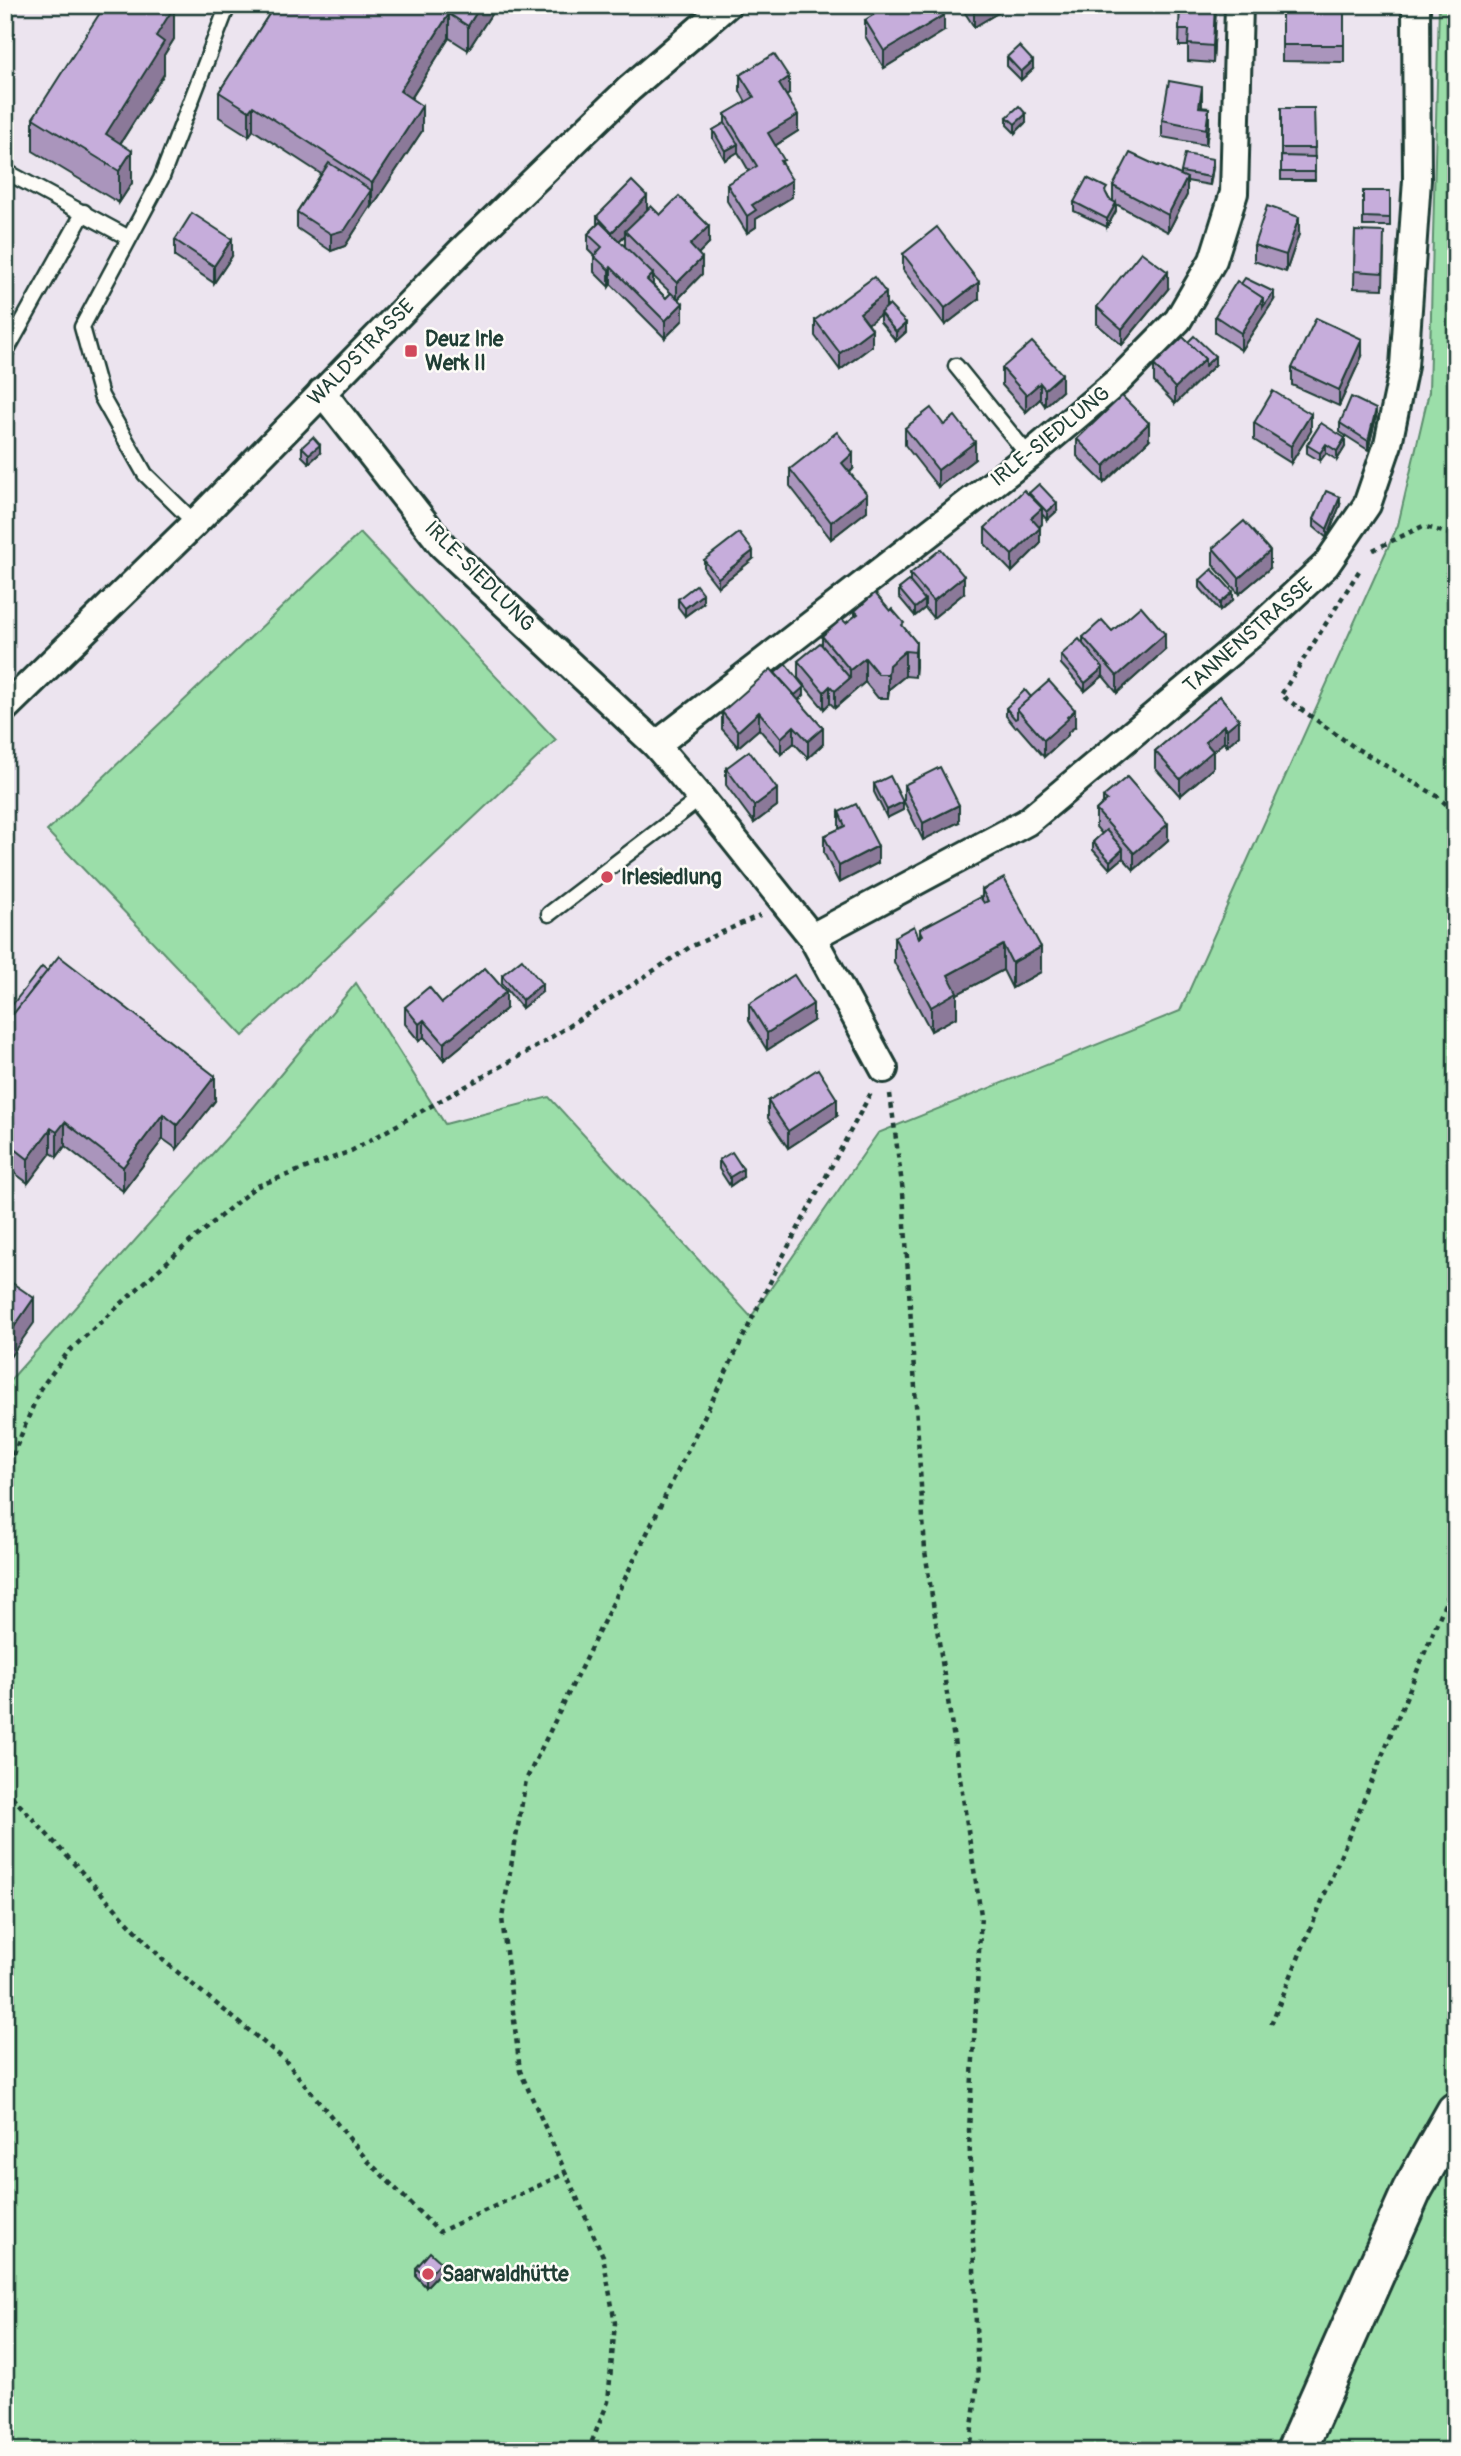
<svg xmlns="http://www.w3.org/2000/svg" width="1461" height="2456" font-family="Pangolin,sans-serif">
	<rect width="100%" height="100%" fill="#ece4ef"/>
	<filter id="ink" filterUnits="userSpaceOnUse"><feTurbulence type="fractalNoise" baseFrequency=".0143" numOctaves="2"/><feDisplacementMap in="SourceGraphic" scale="14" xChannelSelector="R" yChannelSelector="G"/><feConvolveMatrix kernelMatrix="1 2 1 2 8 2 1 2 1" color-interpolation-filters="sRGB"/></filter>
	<g filter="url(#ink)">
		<g fill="#9bdea9" stroke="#5d8e6e" stroke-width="2">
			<polygon points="1439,5 1456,5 1456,2451 5,2451 5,1386 248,1114 356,983 445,1124 549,1097 751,1317 878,1133 1180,1011 1398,525 1429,392"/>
			<polygon points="360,533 556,740 243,1036 47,831"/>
		</g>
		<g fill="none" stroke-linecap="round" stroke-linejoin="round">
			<g stroke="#1f3d34" stroke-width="19">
				<g id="lane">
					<polyline points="5,171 129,238"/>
					<polyline points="5,353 84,212"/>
					<polyline points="956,366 1029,456"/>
					<polyline points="195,523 145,474 101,396 82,327 161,179 228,5"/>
					<polyline points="549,914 701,798"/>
				</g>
			</g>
			<g stroke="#1f3d34" stroke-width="32">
				<g id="street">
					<polyline points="322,392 443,546 656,745 701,798 812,937 884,1069"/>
					<polyline points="5,708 195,523 461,251 629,89 727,5"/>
					<polyline points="656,745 1029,456 1119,380 1178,320 1213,260 1234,193 1239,5"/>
					<polyline points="812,937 1027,822 1254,632 1326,565 1367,505 1388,444 1404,366 1417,180 1416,5"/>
				</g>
			</g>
			<g stroke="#1f3d34" stroke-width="44">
				<polyline id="secondary" points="1296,2451 1412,2190 1456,2112"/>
			</g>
			<g stroke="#1f3d34" stroke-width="4.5" stroke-dasharray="5 5" stroke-linecap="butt">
				<polyline points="1373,550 1423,526 1456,536"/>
				<polyline points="1359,571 1281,695 1354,747 1437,796 1456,813"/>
				<polyline points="890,1094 903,1192 925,1551 981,1915 969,2130 978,2380 969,2451"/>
				<polyline points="5,1515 13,1455 40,1389 68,1352 178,1252 255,1187 351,1151 541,1044 690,947 760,915"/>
				<polyline points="5,1789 164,1961 284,2059 367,2160 439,2232 566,2173"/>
				<polyline points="1271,2024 1456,1577"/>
				<polyline points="588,2451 608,2402 615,2323 603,2256 520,2071 502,1918 526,1780 780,1262 872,1091"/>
			</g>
			<use href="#lane" stroke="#fdfcf7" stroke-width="14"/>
			<use href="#street" stroke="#fdfcf7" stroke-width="26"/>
			<use href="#secondary" stroke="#fdfcf7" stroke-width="38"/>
		</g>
		<g fill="#aa95bc" stroke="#1f3d34" stroke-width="2" fill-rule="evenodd">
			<polygon points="118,5 179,5 174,12 174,39 164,55 164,74 120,144 132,183 119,203 33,151 33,118"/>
			<polygon points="275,5 497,5 468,50 449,38 411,99 422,131 372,207 371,206 345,246 331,251 297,228 297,212 321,174 253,130 249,136 219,117 219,92"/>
			<polygon points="960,5 1001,5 1001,11 974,27"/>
			<polygon points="1178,5 1218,5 1218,9 1216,9 1213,63 1188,61 1188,46 1179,46 1180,9 1178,9"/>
			<polygon points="1282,5 1344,6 1344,62 1282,61"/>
			<polygon points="865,20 944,31 884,68 865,36"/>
			<polygon points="1007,57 1033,69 1021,80 1007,66"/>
			<polygon points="740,75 789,94 786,96 798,131 775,146 784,166 792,197 756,219 756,227 747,233 727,201 727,184 749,171 738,152 725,160 713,139 713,130 725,123 725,114 746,102 740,91"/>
			<polygon points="1202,104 1202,107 1209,125 1206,145 1162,137 1162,120"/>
			<polygon points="1281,108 1314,108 1315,180 1281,180"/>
			<polygon points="1007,117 1026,122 1015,133 1007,125"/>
			<polygon points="1158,166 1181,176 1181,172 1213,167 1210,185 1187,181 1187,195 1168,232 1116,204 1116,211 1107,227 1074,211 1074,202 1107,195 1109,199 1113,202 1113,186"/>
			<rect x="1363" y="191" width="27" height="35"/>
			<path d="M647,209L709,243L698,254L702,274L678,299L683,320L665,338L611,284L609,287L594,272V256L588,250V234L597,225V216ZM625,235V247L619,241ZM653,276L671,293L666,298L653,285Z"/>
			<polygon points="1355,231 1384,249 1383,289 1354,288"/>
			<polygon points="1299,234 1286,272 1254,261 1254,245"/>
			<polygon points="175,240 232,256 214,283 175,257"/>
			<polygon points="903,254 979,299 945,325 903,270"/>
			<polygon points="1168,289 1122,345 1097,324 1097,307"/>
			<polygon points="1274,300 1241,350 1215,333 1215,316"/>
			<polygon points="886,308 906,332 896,341 880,322 880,314 868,323 872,346 840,370 815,336 815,320"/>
			<polygon points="1362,356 1339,406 1292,385 1292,368"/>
			<polygon points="1154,365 1215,365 1175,404 1154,382"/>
			<polygon points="1002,368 1062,391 1045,406 1040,399 1026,412 1002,385"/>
			<polygon points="1376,417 1368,450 1340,432 1340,423"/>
			<polygon points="1254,423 1311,431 1291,463 1254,440"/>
			<polygon points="1321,423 1345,447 1337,460 1326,453 1320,461 1307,453 1307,445"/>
			<polygon points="944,425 975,459 938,487 905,445 905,428"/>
			<polygon points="1077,439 1149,440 1104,483 1077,456"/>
			<polygon points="302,447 320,453 309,463 302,456"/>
			<polygon points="790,469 853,469 850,473 867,511 831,539 790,486"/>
			<polygon points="1029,493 1057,511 1047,520 1042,514 1042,524 1039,527 1040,544 1012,572 985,544 985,528 1029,495"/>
			<polygon points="1340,505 1327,538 1314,527 1314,519"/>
			<polygon points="1213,548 1270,568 1239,594 1213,565"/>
			<polygon points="753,559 718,587 704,569 704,560"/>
			<polygon points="910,574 964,593 933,618 925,608 915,616 899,597 899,589 910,582"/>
			<polygon points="1200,580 1233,600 1220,611 1200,588"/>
			<polygon points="678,599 703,603 685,616 678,607"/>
			<polygon points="855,611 904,628 916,642 915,677 905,676 889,689 888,698 878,698 865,682 835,708 830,703 824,709 798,678 798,661 822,645 822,636 846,623 855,616"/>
			<polygon points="1112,631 1165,650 1117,693 1103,676 1085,691 1061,664 1061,655 1083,643 1083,637"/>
			<polygon points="775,673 804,695 799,700 823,744 808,758 794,743 781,754 759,729 738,747 722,729 722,712"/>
			<polygon points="1220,696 1239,735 1227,746 1224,742 1213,751 1213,768 1180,796 1155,768 1155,751"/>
			<polygon points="1031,697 1075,727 1068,732 1068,735 1044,757 1017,726 1015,727 1006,716 1006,708"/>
			<polygon points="726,768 777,806 754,823 726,785"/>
			<polygon points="874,784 903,810 887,818 874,792"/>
			<polygon points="904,785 959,822 923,840 904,802"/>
			<polygon points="1103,797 1168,840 1134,870 1123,858 1110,869 1093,850 1093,842 1102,834 1096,827 1096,810 1103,803"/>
			<polygon points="839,812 878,863 839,883 824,853 824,836 839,829"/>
			<polygon points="982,890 1041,972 1012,988 1003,970 957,994 957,1017 931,1031 894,962 894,937 920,937 920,929 982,900"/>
			<polygon points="502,975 542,992 522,1008 502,984"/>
			<polygon points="442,1003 506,1009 444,1060 424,1037 419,1041 405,1024 405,1007"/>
			<polygon points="749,1004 813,1021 767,1050 749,1021"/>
			<polygon points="9,1009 215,1101 177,1149 163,1139 123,1191 65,1146 57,1157 51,1153 28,1183 5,1166 5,1024 10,1018"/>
			<polygon points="768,1101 837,1116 788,1148 768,1118"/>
			<polygon points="719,1160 743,1177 730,1186 719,1169"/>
			<polygon points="416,2268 441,2271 426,2287 416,2276"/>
		</g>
		<g fill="#8b7999" stroke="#1f3d34" stroke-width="2">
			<polygon points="162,5 179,5 174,12 174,39 164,55 164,74 107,164 106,134 156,36"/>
			<polygon points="481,5 497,5 468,50 468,26"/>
			<polygon points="974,5 1001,5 1001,11 974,27"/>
			<polygon points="1215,5 1216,5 1213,63 1213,46"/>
			<polygon points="449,14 449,38 400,116 400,91"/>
			<polygon points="944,15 944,31 884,68 884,51"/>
			<polygon points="1033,61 1033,69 1021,80 1021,72"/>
			<polygon points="789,77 789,94 779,100 779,84"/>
			<polygon points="1202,87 1202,104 1199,124 1199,107"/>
			<polygon points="253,106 253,130 249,136 249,111"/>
			<polygon points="422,106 422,131 372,207 372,183"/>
			<polygon points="1209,108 1209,125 1206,145 1206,129"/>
			<polygon points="1026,114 1026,122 1015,133 1015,124"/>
			<polygon points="798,115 798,131 768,150 768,133"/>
			<polygon points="738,144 738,152 725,160 725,151"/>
			<polygon points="132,151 132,183 119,203 119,171"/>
			<polygon points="1213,159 1213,167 1210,185 1210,177"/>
			<polygon points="1187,178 1187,195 1168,232 1168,215"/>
			<polygon points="792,180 792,197 756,219 756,227 747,233 747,216 752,205"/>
			<polygon points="371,190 371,206 345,246 331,251 331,234"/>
			<polygon points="647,196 647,213 625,231 625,235 612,248 612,232"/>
			<polygon points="1116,203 1116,211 1107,227 1107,219"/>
			<polygon points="1299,217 1299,234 1286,272 1286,255"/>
			<polygon points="709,226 709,243 690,262 690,245"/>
			<polygon points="232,239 232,256 214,283 214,266"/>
			<polygon points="702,258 702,274 677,300 677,283"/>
			<polygon points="611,267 611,284 609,287 609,270"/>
			<polygon points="1168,272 1168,289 1122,345 1122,329"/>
			<polygon points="653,274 653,291 647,280"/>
			<polygon points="979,282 979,299 945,325 945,308"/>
			<polygon points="1274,292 1274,300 1241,350 1241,333 1263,298"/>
			<polygon points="886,293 886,310 860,330 860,313"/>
			<polygon points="683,303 683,320 665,338 665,321"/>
			<polygon points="906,323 906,332 896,341 896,332"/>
			<polygon points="872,329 872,346 840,370 840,353"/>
			<polygon points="1362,339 1362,356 1339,406 1339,390"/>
			<polygon points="1215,356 1215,365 1175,404 1175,388 1205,359"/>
			<polygon points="1062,374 1062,391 1045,406 1045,389"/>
			<polygon points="1040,383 1040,399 1026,412 1026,395"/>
			<polygon points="1376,409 1376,417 1368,450 1368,441"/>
			<polygon points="1311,414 1311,431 1291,463 1291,446"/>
			<polygon points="1149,423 1149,440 1104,483 1104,466"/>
			<polygon points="1345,438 1345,447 1337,460 1337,451"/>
			<polygon points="975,442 975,459 938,487 938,470"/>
			<polygon points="1326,444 1326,453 1320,461 1320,453"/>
			<polygon points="320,445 320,453 309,463 309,454"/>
			<polygon points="853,453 853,469 842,479 842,463"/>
			<polygon points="867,494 867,511 831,539 831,522"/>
			<polygon points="1340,497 1340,505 1327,538 1327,529"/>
			<polygon points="1057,503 1057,511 1047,520 1047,512"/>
			<polygon points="1042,508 1042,524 1031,535 1031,518"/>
			<polygon points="1040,528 1040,544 1012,572 1012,555"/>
			<polygon points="753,551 753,559 718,587 718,578"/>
			<polygon points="1270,551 1270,568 1239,594 1239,578"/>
			<polygon points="964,576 964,593 933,618 933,601"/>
			<polygon points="1233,592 1233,600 1220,611 1220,603"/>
			<polygon points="703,594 703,603 685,616 685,608"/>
			<polygon points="925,600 925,608 915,616 915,608"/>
			<polygon points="1165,634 1165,650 1117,693 1117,676"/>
			<polygon points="916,642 916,667 915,677 915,652"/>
			<polygon points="905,651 905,676 889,689 888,698 888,674 889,665"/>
			<polygon points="865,658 865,682 835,708 835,691 850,678 850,670"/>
			<polygon points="1103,668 1103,676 1085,691 1085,683"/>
			<polygon points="830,686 830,703 824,709 824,692"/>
			<polygon points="804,687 804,695 790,707 790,699"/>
			<polygon points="1075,710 1075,727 1068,732 1068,735 1044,757 1044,740"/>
			<polygon points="759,712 759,729 738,747 738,731"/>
			<polygon points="1239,719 1239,735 1227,746 1227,729"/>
			<polygon points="1224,725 1224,742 1213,751 1213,768 1180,796 1180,779 1205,742"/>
			<polygon points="794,726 794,743 781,754 781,738"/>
			<polygon points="823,728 823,744 808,758 808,741"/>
			<polygon points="777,789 777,806 754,823 754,806"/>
			<polygon points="903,802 903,810 887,818 887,810"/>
			<polygon points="959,805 959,822 923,840 923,823"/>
			<polygon points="1168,824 1168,840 1134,870 1134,853"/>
			<polygon points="878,846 878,863 839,883 839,866"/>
			<polygon points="1123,849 1123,858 1110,869 1110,861"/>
			<polygon points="1003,945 1003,970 957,994 957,1017 931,1031 931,1007 948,975"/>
			<polygon points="1041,947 1041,972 1012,988 1012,963"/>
			<polygon points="542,984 542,992 522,1008 522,1000"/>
			<polygon points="506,992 506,1009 444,1060 444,1043"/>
			<polygon points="813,1004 813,1021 767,1050 767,1033"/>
			<polygon points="424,1020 424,1037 419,1041 419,1024"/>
			<polygon points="215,1076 215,1101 177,1149 177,1125"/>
			<polygon points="837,1099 837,1116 788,1148 788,1131"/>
			<polygon points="163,1114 163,1139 123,1191 123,1167"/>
			<polygon points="65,1122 65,1146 57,1157 57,1132"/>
			<polygon points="51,1128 51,1153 28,1183 28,1159"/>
			<polygon points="743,1169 743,1177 730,1186 730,1177"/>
			<polygon points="34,1298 34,1323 5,1364 5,1340"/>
			<polygon points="441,2262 441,2271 426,2287 426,2278"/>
		</g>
		<g fill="#c6addb" stroke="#1f3d34" stroke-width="2">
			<polygon points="105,5 115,10 118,5 171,5 174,7 156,36 164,42 106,134 132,151 119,171 33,118"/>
			<polygon points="275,5 481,5 468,26 449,14 400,91 422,106 372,183 253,106 249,111 219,92"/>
			<polygon points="889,5 939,5 944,15 884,51 865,20"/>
			<polygon points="1180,5 1215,5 1213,46 1188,44 1189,30 1179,30"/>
			<polygon points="1282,5 1344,6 1344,45 1282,45"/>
			<polygon points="1019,46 1033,61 1021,72 1007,57"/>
			<polygon points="774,54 789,77 779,84 798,115 768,133 784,160 780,161 792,180 752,205 756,210 747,216 727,184 757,166 725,114 754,97 740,75"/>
			<polygon points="1169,81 1202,87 1199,107 1209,108 1206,129 1162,120"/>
			<polygon points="1019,106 1026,114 1015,124 1007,117"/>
			<polygon points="1281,108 1314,108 1315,148 1281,148"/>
			<polygon points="725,123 738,144 725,151 713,130"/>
			<polygon points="1130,153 1158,166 1159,165 1187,178 1168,215 1113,186"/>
			<polygon points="1185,154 1213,159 1210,177 1181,172"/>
			<polygon points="1281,156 1315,157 1315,172 1281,172"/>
			<polygon points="329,163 371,190 345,230 331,234 297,212"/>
			<polygon points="1087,178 1107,188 1105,191 1109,199 1116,203 1107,219 1074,202"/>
			<polygon points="632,181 647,196 612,232 597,216"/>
			<polygon points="1363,191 1390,191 1390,218 1363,217"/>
			<polygon points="679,196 709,226 690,245 702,258 677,283 625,231 651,206 660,215"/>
			<polygon points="1267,206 1299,217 1286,255 1254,245"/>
			<polygon points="192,213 232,239 214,266 175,240"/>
			<polygon points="600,222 653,274 647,280 666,298 671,293 683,303 665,321 611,267 609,270 594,256 602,247 588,234"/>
			<polygon points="937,227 979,282 945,308 903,254"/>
			<polygon points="1355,231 1384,232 1383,273 1354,271"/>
			<polygon points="1141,252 1168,272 1122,329 1097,307"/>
			<polygon points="874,277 886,293 860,313 872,329 840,353 815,320"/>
			<polygon points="1245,278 1274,292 1263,307 1263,298 1241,284"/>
			<polygon points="1237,281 1263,298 1241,333 1215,316"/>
			<polygon points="889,305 906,323 896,332 880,313"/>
			<polygon points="1316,318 1362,339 1339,390 1292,368"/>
			<polygon points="1194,336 1215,356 1205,366 1205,359 1188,342"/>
			<polygon points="1183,337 1205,359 1175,388 1154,365"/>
			<polygon points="1032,342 1062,374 1045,389 1040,383 1026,395 1002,368"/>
			<polygon points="1273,391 1311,414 1291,446 1254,423"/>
			<polygon points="1122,396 1149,423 1104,466 1077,439"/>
			<polygon points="1351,397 1376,409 1368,441 1340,423"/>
			<polygon points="931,408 944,425 955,416 975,442 938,470 905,428"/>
			<polygon points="1321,423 1345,438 1337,451 1326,444 1320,453 1307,445"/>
			<polygon points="837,432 853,453 842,463 867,494 831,522 790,469"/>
			<polygon points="313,437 320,445 309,454 302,447"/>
			<polygon points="1039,484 1057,503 1047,512 1029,493"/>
			<polygon points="1024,490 1042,508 1031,518 1040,528 1012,555 985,528"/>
			<polygon points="1326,491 1340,497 1327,529 1314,519"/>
			<polygon points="1244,521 1270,551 1239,578 1213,548"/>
			<polygon points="739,533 753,551 718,578 704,560"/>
			<polygon points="941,549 964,576 933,601 910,574"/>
			<polygon points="1212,569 1233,592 1220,603 1200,580"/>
			<polygon points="909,581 925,600 915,608 899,589"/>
			<polygon points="696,585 703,594 685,608 678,599"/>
			<polygon points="875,593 890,611 892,609 904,623 902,625 916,642 915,652 905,651 889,665 888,674 878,674 865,658 850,670 822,636 842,619 846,623 858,614 855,611"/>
			<polygon points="1141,606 1165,634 1117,676 1083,637 1102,620 1112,631"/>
			<polygon points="1079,639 1103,668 1085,683 1061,655"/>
			<polygon points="820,643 850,678 835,691 830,686 824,692 798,661"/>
			<polygon points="786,664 804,687 795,695 775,673"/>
			<polygon points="771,669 823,728 808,741 794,726 781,738 759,712 738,731 722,712"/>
			<polygon points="1049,681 1075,710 1067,717 1068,719 1044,740 1017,709"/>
			<polygon points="1025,690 1031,697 1017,709 1017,718 1015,719 1006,708"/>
			<polygon points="1220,696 1239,719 1227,729 1224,725 1205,742 1213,751 1180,779 1155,751"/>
			<polygon points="749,751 777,789 754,806 726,768"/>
			<polygon points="940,767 959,805 923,823 904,785"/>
			<polygon points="890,776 903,802 887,810 874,784"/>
			<polygon points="1127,777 1168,824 1134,853 1096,810 1107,800 1103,797"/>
			<polygon points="856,804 878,846 839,866 824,836 845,826 839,812"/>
			<polygon points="1106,830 1123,849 1110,861 1093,842"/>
			<polygon points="1004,878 1041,947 1012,963 1003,945 948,975 957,992 931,1007 894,937 914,926 919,938 923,935 920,929 980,897 984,903 988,901 982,890"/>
			<polygon points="59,956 215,1076 177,1125 163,1114 123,1167 65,1122 57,1132 51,1128 28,1159 5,1141 5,1024"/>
			<polygon points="522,959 542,984 522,1000 502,975"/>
			<polygon points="42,967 47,971 14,1013 9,1009"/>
			<polygon points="485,968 506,992 444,1043 424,1020 419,1024 405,1007 429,987 442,1003"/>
			<polygon points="794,975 813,1004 767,1033 749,1004"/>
			<polygon points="818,1069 837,1099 788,1131 768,1101"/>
			<polygon points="732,1152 743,1169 730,1177 719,1160"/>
			<polygon points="5,1278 34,1298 5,1340"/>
			<polygon points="430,2252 441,2262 426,2278 416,2268"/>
		</g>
	</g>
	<g fill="#d1495b" stroke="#fdfcf7" stroke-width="2.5">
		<rect x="404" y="344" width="14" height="14" rx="3.5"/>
		<circle cx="607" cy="877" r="7"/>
		<circle cx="428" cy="2274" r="7"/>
	</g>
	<g text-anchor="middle" stroke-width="5" stroke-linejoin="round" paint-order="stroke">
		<g font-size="21" font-weight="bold" fill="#1f3d34" stroke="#fdfcf7" text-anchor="start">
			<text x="425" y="346">Deuz Irle<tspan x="425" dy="24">Werk II</tspan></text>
			<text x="621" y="884">Irlesiedlung</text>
			<text x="442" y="2281">Saarwaldhütte</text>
		</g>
		<g font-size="21" fill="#1f3d34" stroke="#fdfcf7">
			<text transform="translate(361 352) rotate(-45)" y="7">WALDSTRASSE</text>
			<text transform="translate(1050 436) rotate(-39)" y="7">IRLE-SIEDLUNG</text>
			<text transform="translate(480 576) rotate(45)" y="7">IRLE-SIEDLUNG</text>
			<text transform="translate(1248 635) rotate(-41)" y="7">TANNENSTRASSE</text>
		</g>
	</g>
	<rect width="1461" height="2456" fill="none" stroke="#fdfcf7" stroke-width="28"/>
	<rect x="14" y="14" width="1433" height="2428" fill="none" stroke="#1f3d34" stroke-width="2.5" filter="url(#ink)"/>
</svg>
